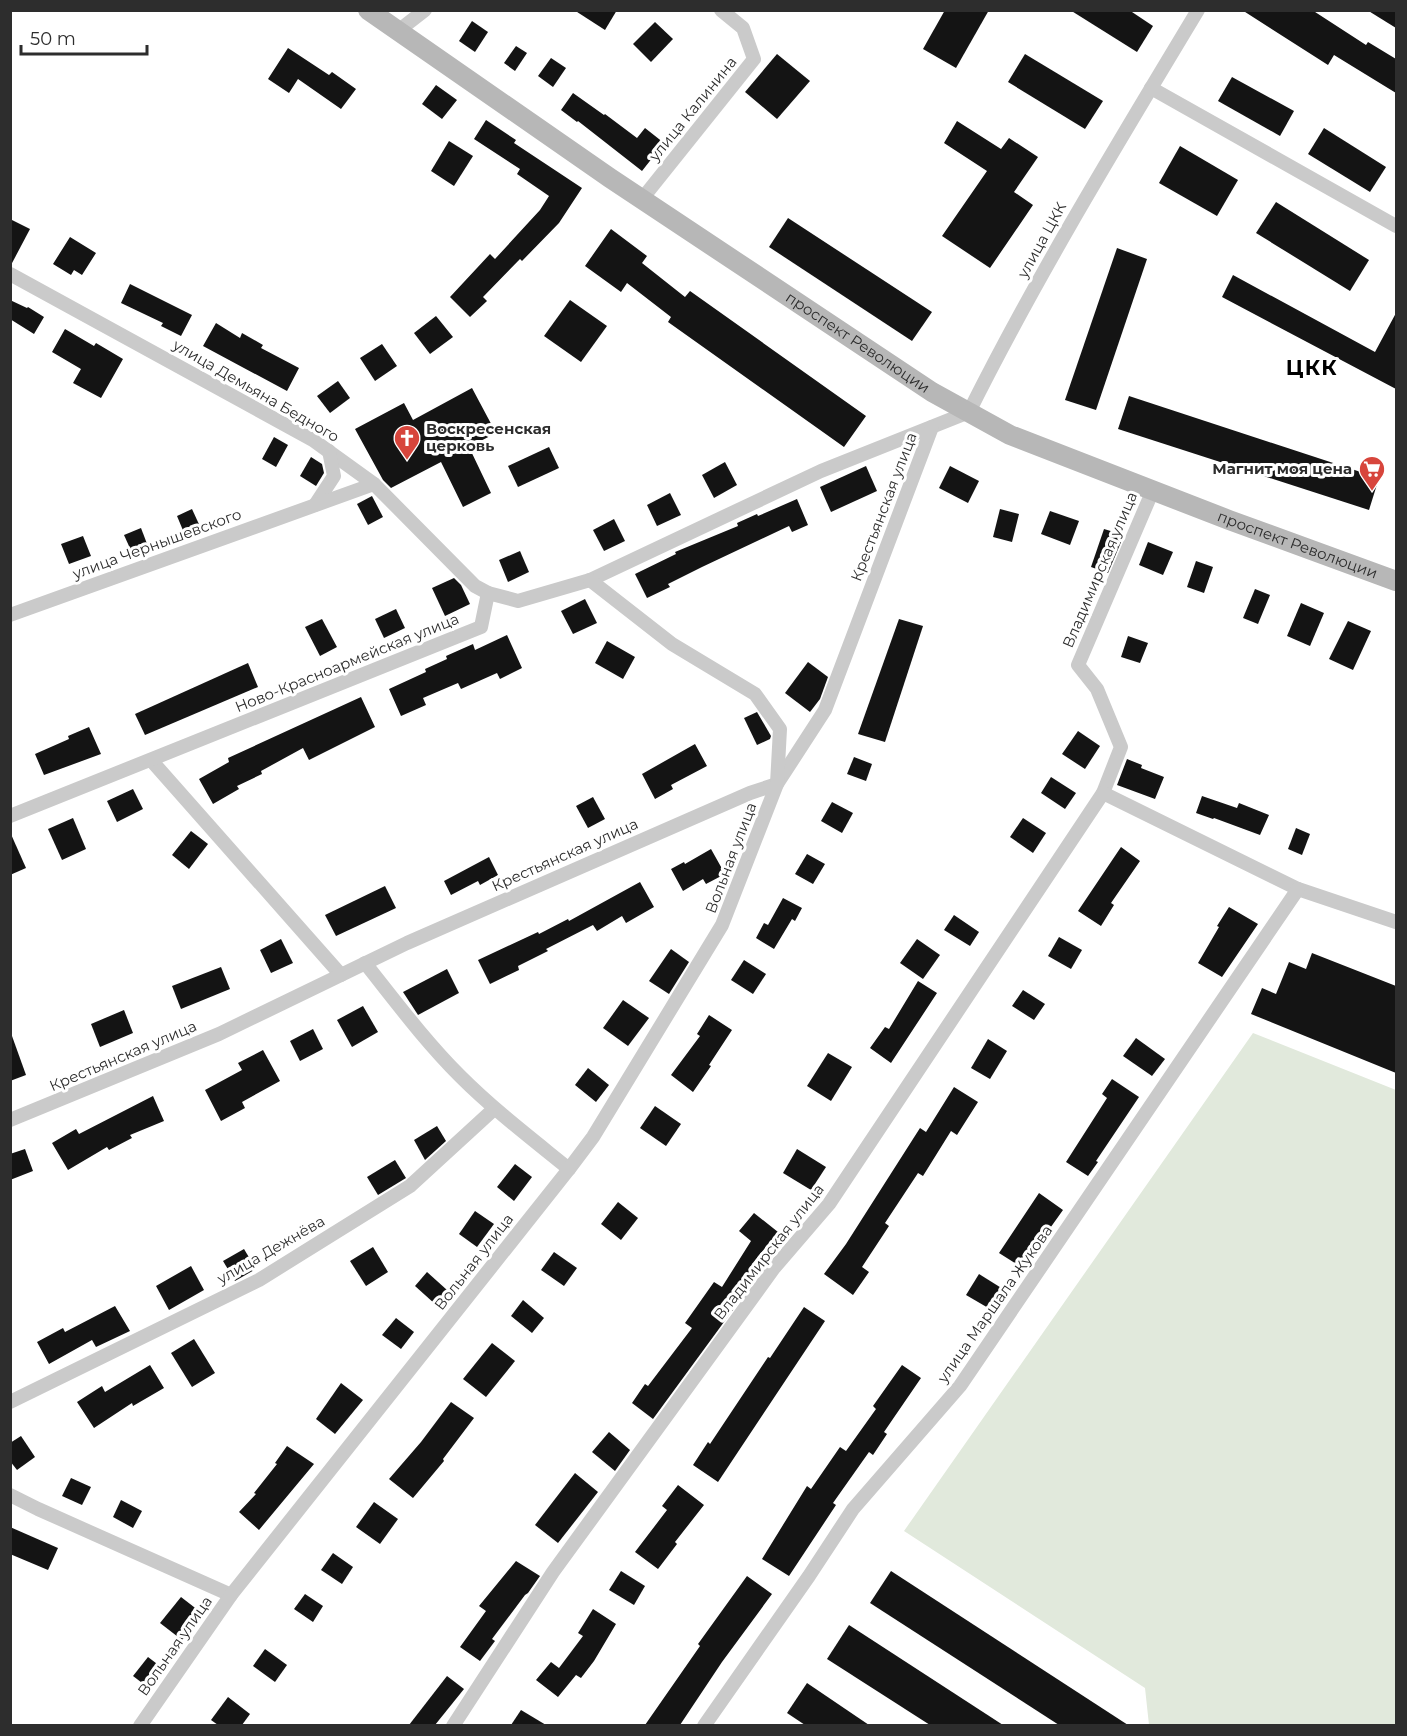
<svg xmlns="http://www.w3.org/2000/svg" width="1407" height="1736" font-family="Montserrat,sans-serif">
	<rect width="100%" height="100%" fill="#fff"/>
	<polygon fill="#e1e9dc" points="1253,1033 1396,1090 1396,1725 1149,1725 1145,1688 904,1531"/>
	<g fill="#141414">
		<polygon points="574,10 617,10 605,30"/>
		<polygon points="945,10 989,10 956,68 923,49"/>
		<polygon points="1070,10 1129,10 1153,26 1137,52"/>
		<polygon points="1242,10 1312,10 1366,45 1368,42 1396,59 1396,93 1334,55 1328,65"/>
		<polygon points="1367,10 1396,10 1396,28"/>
		<polygon points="472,21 488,32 475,52 459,41"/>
		<polygon points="655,22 673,39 651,62 633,44"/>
		<polygon points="516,46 527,53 515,71 504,63"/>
		<polygon points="288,48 329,75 332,72 356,89 341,109 298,79 289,93 268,79"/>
		<polygon points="777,54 810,81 777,119 745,92"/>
		<polygon points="1025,54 1103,101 1085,129 1008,82"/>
		<polygon points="551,58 566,68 553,87 538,76"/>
		<polygon points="1232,77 1294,111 1280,136 1218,101"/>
		<polygon points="436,85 457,100 442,119 422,104"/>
		<polygon points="573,93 604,115 605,114 637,138 645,128 664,143 642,171 578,121 577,122 561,110"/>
		<polygon points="486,120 516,140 514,143 582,188 559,223 522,261 520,259 483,297 487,301 470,317 450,297 490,254 495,259 540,210 549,196 517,174 520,169 474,139"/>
		<polygon points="957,121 1001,149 1009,138 1038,157 1014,192 1033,205 990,268 942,236 987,171 944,143"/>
		<polygon points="1324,128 1386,167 1370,192 1308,154"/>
		<polygon points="449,141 473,156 454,186 431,171"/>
		<polygon points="1180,146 1238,180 1217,216 1159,183"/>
		<polygon points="1276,202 1369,260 1350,291 1256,233"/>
		<polygon points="788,218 932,312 912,341 769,247"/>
		<polygon points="10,219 30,229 11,265 10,265"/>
		<polygon points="611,229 647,256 642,263 685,297 690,291 866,416 844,447 668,322 671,317 627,283 621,292 585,266"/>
		<polygon points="70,237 96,253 82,275 74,270 71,275 53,264"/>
		<polygon points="1117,248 1147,259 1096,410 1065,400"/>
		<polygon points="1233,275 1375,352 1396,313 1396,389 1222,297"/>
		<polygon points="130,284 192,315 181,336 161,326 163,323 121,303"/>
		<polygon points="10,300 27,308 28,307 44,317 34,334 10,319"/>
		<polygon points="570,300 607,326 581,362 544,336"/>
		<polygon points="436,316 453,337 430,354 414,333"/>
		<polygon points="216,323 240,338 242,333 263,345 261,348 299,368 287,391 203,346"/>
		<polygon points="65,329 94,346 96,343 123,359 101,398 73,383 81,369 52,352"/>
		<polygon points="382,344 397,366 375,381 360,358"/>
		<polygon points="338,381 350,398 330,413 317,396"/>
		<polygon points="472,388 496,433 469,447 491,493 463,507 441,462 391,488 383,480 355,429 404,403 413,420"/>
		<polygon points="1129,396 1379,478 1369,510 1118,429"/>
		<polygon points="274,437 288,445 276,467 262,459"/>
		<polygon points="549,447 559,468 518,487 508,466"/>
		<polygon points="311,457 322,464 324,473 316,486 300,476"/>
		<polygon points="725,462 737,485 714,498 702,475"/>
		<polygon points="866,466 877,491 831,512 820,487"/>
		<polygon points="950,466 979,481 968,503 939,488"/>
		<polygon points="670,493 681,515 657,526 647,505"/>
		<polygon points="372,496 383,517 368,525 357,504"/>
		<polygon points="797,499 808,525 792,532 789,526 702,567 668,584 670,587 647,598 635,574 676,554 675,552 738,526 737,523 757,514 758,516"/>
		<polygon points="192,509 203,533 187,540 177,516"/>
		<polygon points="1000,509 1019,514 1012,542 993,537"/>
		<polygon points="1050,511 1079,521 1070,545 1041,534"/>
		<polygon points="614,519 625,541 604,551 593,530"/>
		<polygon points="141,528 149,549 133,555 124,535"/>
		<polygon points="1104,529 1124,535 1108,573 1091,567"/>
		<polygon points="83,536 91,556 69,564 61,544"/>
		<polygon points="1148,542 1173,552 1163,575 1139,565"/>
		<polygon points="520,551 529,572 508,582 499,560"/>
		<polygon points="1196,561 1213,567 1204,593 1187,587"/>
		<polygon points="454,578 461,585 470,604 445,616 432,588"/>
		<polygon points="1255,589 1270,595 1258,624 1243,618"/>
		<polygon points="585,599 597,623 573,634 561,611"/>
		<polygon points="1301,603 1324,613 1310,646 1287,636"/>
		<polygon points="396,609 405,628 384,638 375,619"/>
		<polygon points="322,619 337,647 320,656 305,627"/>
		<polygon points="899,619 923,626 885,742 858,734"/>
		<polygon points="1348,621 1371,631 1353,670 1329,659"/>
		<polygon points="507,635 522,668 500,679 497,673 461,689 458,683 423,698 426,705 401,716 389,689 426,672 425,669 447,659 446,656 473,644 475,650"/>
		<polygon points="1128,636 1148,643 1140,663 1121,657"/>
		<polygon points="607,641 635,657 623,679 595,663"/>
		<polygon points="808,662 828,677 820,699 810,712 785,693"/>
		<polygon points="248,663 258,687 145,735 135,714"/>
		<polygon points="361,697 375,727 309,760 303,748 261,771 262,774 237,786 239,789 213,804 199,779 229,762 228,758"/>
		<polygon points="757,712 771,736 770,739 757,745 744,718"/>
		<polygon points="89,727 101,754 44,775 35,754 69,739 68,736"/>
		<polygon points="1078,731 1100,746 1085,769 1062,754"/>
		<polygon points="695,744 707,766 671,785 673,789 655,799 642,774"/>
		<polygon points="854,757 872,764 866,781 847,774"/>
		<polygon points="1127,759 1142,765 1141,768 1164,777 1155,799 1117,785"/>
		<polygon points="1051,777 1076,793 1065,809 1041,793"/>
		<polygon points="133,789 143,809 117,822 107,801"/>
		<polygon points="1202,796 1237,808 1239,803 1269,815 1260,835 1214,818 1213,819 1196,813"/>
		<polygon points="593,797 605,819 588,828 576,806"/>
		<polygon points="832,802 853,813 842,833 821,821"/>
		<polygon points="73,818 86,849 62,860 48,829"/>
		<polygon points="1023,818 1046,833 1033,853 1010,837"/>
		<polygon points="1296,828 1310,834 1302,855 1288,849"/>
		<polygon points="191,831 208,844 189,869 172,855"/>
		<polygon points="10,832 26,868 10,875"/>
		<polygon points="1121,847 1140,861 1111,903 1114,905 1101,926 1078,911"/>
		<polygon points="711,849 725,874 706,884 703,879 683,891 671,869 684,862 685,864"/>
		<polygon points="807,854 825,864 813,884 795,874"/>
		<polygon points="489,857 498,875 480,885 478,881 451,895 444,881"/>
		<polygon points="640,882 654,907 626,923 622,916 597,931 593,925 546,949 548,951 518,966 519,970 490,984 478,960 538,932 539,934 568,919 569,921"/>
		<polygon points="385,886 396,908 336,936 325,915"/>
		<polygon points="783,898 802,908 795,921 792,919 774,949 756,938 764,923 768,925"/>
		<polygon points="1229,907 1258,924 1222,977 1198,963 1219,927 1217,926"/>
		<polygon points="954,915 979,932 970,946 944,930"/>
		<polygon points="1059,937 1082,950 1071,969 1048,956"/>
		<polygon points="281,939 293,963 271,973 260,950"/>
		<polygon points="917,939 940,955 923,979 900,963"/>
		<polygon points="671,949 689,962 669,994 649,981"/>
		<polygon points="1312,953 1396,986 1396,1073 1251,1014 1262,988 1276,994 1289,962 1306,969"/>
		<polygon points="744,960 766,974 753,994 731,980"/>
		<polygon points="221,967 230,989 181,1009 172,986"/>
		<polygon points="447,969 459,993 418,1015 403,992"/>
		<polygon points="918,981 937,993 891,1063 870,1048 885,1027 889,1029"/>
		<polygon points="1023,990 1045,1004 1034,1020 1012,1006"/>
		<polygon points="623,1000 649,1018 628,1046 603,1028"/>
		<polygon points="363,1006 378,1032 352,1047 337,1020"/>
		<polygon points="124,1010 133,1033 100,1047 91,1024"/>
		<polygon points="709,1015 732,1030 709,1065 711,1066 693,1092 671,1075 700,1036 697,1034"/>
		<polygon points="313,1029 323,1049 300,1061 290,1041"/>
		<polygon points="12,1036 26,1075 10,1081 10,1037"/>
		<polygon points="1136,1038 1165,1059 1152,1076 1123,1056"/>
		<polygon points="988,1039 1007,1051 990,1079 971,1068"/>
		<polygon points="263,1050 280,1081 242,1102 245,1108 221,1121 205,1090 242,1070 238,1063"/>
		<polygon points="828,1053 852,1067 831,1101 807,1086"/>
		<polygon points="588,1068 609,1085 596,1102 575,1085"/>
		<polygon points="1112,1079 1139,1097 1096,1161 1098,1162 1088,1176 1066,1162 1107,1098 1102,1094"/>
		<polygon points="954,1087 978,1102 957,1135 951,1131 923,1176 918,1173 885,1223 889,1226 862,1267 869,1272 853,1295 824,1274 846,1244 920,1128 926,1132"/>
		<polygon points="153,1096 164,1121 130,1135 132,1138 109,1150 107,1147 68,1170 52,1143 76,1129 79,1134"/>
		<polygon points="655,1106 681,1124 666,1146 640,1128"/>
		<polygon points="437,1126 446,1141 425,1160 414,1140"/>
		<polygon points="25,1149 33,1171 10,1180 10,1154"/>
		<polygon points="797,1149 826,1167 811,1190 783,1173"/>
		<polygon points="395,1160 406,1178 378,1195 367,1177"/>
		<polygon points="515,1164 532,1177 514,1201 497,1187"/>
		<polygon points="1039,1193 1063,1210 1048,1231 1047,1229 1023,1268 999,1253"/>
		<polygon points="618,1202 638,1218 621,1240 601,1224"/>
		<polygon points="475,1211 494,1224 477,1247 459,1234"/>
		<polygon points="754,1213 778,1232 752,1264 762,1270 653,1419 632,1403 645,1384 648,1386 692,1328 685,1323 714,1282 722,1287 751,1241 739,1231"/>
		<polygon points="373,1247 388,1272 366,1286 350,1261"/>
		<polygon points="244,1249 256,1269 235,1281 223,1261"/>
		<polygon points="554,1252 577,1268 564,1286 541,1270"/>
		<polygon points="191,1266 204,1290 169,1310 156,1286"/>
		<polygon points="427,1272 447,1290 435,1304 415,1286"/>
		<polygon points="979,1274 1003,1289 990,1309 966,1295"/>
		<polygon points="523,1300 544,1318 532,1333 511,1316"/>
		<polygon points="115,1306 130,1331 96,1347 92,1340 49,1364 37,1342 63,1328 65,1332"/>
		<polygon points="804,1307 825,1321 718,1482 693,1465 708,1442 710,1444 768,1357 770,1358"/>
		<polygon points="396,1318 414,1332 401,1349 382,1335"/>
		<polygon points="194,1339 215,1373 192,1387 171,1353"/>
		<polygon points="492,1343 515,1361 486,1397 463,1379"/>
		<polygon points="150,1365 164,1388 133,1406 132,1403 94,1428 77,1402 102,1386 105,1392"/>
		<polygon points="902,1365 921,1378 884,1432 887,1434 873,1455 869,1452 833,1503 836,1505 789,1576 762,1559 807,1486 811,1489 840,1447 846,1451 876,1409 873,1406"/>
		<polygon points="341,1383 363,1400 335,1434 316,1419"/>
		<polygon points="451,1402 474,1418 443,1459 444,1461 413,1498 389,1479 421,1442"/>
		<polygon points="609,1432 630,1450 615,1471 592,1452"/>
		<polygon points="21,1436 35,1457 17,1470 10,1461 10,1443"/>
		<polygon points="287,1446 314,1464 259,1530 239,1512 256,1494 254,1493 277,1464 275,1463"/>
		<polygon points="575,1473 598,1492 558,1543 535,1525"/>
		<polygon points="71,1478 91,1487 82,1505 62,1496"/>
		<polygon points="678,1485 704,1505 675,1542 677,1544 658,1569 635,1552 667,1510 662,1506"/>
		<polygon points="121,1500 142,1511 133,1528 113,1517"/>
		<polygon points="374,1502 398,1519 380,1544 356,1527"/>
		<polygon points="10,1527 58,1548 48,1570 10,1554"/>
		<polygon points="333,1553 353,1567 342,1584 321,1570"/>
		<polygon points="516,1561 540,1576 528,1593 525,1595 492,1639 495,1641 480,1661 460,1647 486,1611 479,1606"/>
		<polygon points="621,1571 645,1586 634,1605 609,1590"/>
		<polygon points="891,1571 1128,1725 1059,1725 870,1603"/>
		<polygon points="747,1576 772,1594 722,1662 680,1725 645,1725 700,1646 698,1644"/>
		<polygon points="305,1594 323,1606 313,1622 294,1609"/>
		<polygon points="181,1597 203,1614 182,1640 160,1623"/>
		<polygon points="593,1609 616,1624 594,1661 581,1678 576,1675 558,1697 536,1680 551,1662 559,1668 583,1636 578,1633"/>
		<polygon points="849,1625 1003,1725 930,1725 827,1659"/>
		<polygon points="265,1649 287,1665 275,1682 253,1666"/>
		<polygon points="148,1657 165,1670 150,1689 133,1676"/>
		<polygon points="447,1676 464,1689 435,1725 409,1725"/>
		<polygon points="807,1683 869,1725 805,1725 787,1713"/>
		<polygon points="228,1697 250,1714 242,1725 218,1725 211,1720"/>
		<polygon points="521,1710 546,1725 511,1725"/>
	</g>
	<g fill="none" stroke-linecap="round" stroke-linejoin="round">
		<g stroke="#cacaca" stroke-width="14">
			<polyline points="398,31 425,10"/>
			<polyline points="1151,88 1396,226"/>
			<polyline points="642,199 754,59 743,28 721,10"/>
			<polyline points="10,274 313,440 374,484 475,586 488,593"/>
			<polyline points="315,505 334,476 329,451"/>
			<polyline points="10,615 374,484"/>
			<polyline points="151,760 341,975"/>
			<polyline points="1103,793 1121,747 1097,689 1078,665 1153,490"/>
			<path d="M10,816L481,627L488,593L518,601L590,580L821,471L969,412C1038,274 1118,143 1198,10"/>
			<path d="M365,963C396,1002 425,1041 460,1076C494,1110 532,1139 569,1169"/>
			<polyline points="10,1120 219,1034 407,943 750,793 777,784 825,710 932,427"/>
			<polyline points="10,1402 259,1280 410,1186 494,1109"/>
			<polyline points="10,1495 38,1509 231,1595"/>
			<polyline points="140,1726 231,1595 569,1169 593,1137 722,925 777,784 780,729 755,694 672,644 590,580"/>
			<polyline points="453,1726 553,1572 774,1268 829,1204 1103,793 1298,889 1396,922"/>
			<polyline points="704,1726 809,1576 853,1509 960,1386 1298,889"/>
		</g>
		<path stroke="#b7b7b7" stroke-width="20" id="s1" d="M368,10L610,178L932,392L1010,435L1229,520L1396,581"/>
	</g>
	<defs>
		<g id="church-pin" transform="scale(1.35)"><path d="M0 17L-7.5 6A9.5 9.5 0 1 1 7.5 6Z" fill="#d7453c" stroke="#fff"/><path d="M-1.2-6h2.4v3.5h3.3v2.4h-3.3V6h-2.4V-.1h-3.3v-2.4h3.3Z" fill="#fff"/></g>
		<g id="supermarket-pin" transform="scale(1.35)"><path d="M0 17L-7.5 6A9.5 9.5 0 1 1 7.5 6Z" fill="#d7453c" stroke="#fff"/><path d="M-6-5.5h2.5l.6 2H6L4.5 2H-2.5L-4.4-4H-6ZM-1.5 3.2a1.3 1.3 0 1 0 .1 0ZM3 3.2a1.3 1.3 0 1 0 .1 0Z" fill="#fff"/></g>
	</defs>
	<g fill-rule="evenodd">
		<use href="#church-pin" x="407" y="438"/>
		<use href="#supermarket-pin" x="1372" y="469"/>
	</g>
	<g text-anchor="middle" stroke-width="6" stroke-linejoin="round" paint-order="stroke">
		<g font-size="15" fill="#2d2d2d" stroke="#fff">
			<text transform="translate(693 109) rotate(-51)" y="5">улица Калинина</text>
			<text transform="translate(1042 240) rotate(-61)" y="5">улица ЦКК</text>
			<text dy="5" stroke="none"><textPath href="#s1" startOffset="592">проспект Революции</textPath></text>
			<text transform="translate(256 391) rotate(30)" y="5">улица Демьяна Бедного</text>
			<text transform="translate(884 507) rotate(-69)" y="5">Крестьянская улица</text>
			<text transform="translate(157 544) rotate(-20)" y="5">улица Чернышевского</text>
			<text dy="5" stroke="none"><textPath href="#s1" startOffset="1078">проспект Революции</textPath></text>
			<text transform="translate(1100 570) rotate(-67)" y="5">Владимирская улица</text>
			<text transform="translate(347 663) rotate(-22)" y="5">Ново-Красноармейская улица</text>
			<text transform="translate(565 855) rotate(-24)" y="5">Крестьянская улица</text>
			<text transform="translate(731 858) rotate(-69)" y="5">Вольная улица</text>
			<text transform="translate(123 1056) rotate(-23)" y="5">Крестьянская улица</text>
			<text transform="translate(271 1250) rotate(-30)" y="5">улица Дежнёва</text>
			<text transform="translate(769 1252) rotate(-52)" y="5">Владимирская улица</text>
			<text transform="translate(474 1262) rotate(-52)" y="5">Вольная улица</text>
			<text transform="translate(995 1304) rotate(-55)" y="5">улица Маршала Жукова</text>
			<text transform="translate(175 1646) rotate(-55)" y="5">Вольная улица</text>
		</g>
		<g font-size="15" font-weight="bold" fill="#2d2d2d" stroke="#fff" text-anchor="start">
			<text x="426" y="434">Воскресенская<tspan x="426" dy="17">церковь</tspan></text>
			<text x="1352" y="474" text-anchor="end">Магнит моя цена</text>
		</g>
		<g font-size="21" font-weight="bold" letter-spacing="1.5" fill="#000" stroke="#fff">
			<text x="1312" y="375">ЦКК</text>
		</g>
	</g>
	<rect width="1407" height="1736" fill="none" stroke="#2d2d2d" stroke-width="24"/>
	<path d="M21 45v9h126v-9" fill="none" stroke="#2d2d2d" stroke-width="3"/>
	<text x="30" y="45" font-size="18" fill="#2d2d2d" stroke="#ffffff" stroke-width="4.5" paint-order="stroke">50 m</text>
</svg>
